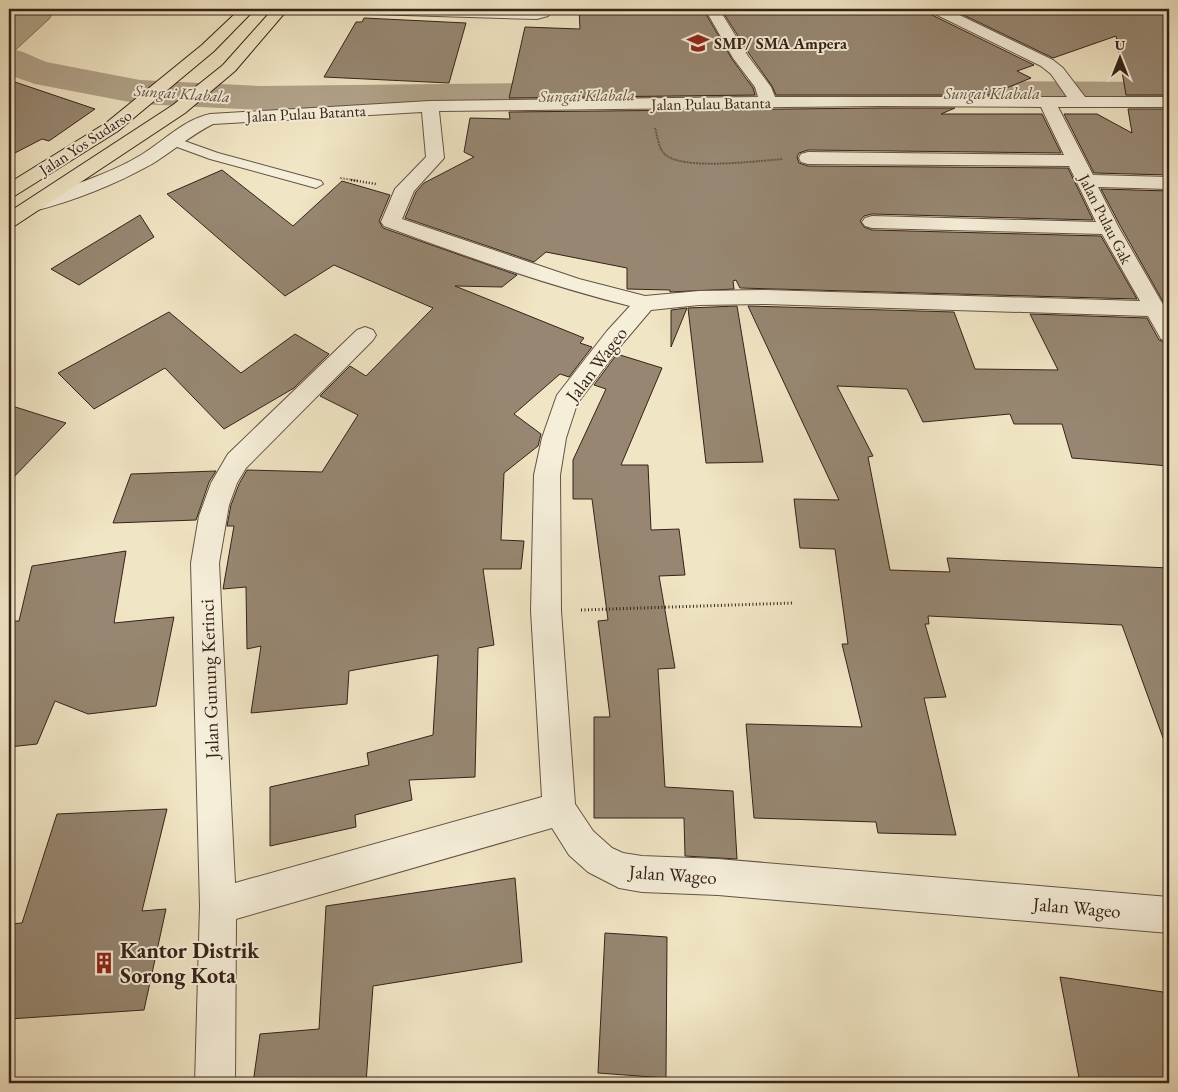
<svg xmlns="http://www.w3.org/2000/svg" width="1178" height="1092" font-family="'EB Garamond',serif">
	<rect width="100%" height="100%" fill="#f0e5c4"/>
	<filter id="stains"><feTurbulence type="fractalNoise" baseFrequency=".004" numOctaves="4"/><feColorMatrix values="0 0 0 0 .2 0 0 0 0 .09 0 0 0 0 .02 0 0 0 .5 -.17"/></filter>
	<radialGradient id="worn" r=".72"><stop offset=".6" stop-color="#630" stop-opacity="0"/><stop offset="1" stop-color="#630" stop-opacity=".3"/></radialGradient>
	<polygon fill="#b1a38a" stroke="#806f5d" points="9,9 56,9 49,19 9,56"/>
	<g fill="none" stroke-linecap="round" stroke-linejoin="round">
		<polygon fill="#b1a38a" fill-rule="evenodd" points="9,48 23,52 46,62 140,80 261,86 787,80 1169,82 1169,106 787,104 261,110 140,104 35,84 9,75"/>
	</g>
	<g fill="#978772" stroke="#362219">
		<polygon points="579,9 703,9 732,59 753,88 755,95 509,98 525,27 580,29"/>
		<polygon points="721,9 927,9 930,14 1034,65 1017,71 1031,78 989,95 776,95 772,86 750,55"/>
		<polygon points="951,9 1169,9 1169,95 1126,95 1116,36 1053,58"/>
		<polygon points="364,18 466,23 449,83 324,77 356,22 362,22"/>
		<polygon points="9,80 95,109 49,141 42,139 9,156"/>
		<polygon points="881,108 955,108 941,114 1042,114 1061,153 808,150 799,153 797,157 799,163 808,166 1068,168 1093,220 872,214 864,216 860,221 864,227 872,230 1101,236 1137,299 740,288 736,280 733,281 734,289 670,292 670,290 627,289 627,268 546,252 534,262 405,218 416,192 424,183 474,157 464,152 470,118 510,119 509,112"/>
		<polygon points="1128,109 1169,109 1169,175 1094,173 1064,114 1097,114 1132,133"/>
		<polygon points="222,170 293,226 342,181 390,195 379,221 383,228 517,275 502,287 455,286 584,338 580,343 592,347 569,377 560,374 514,414 541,434 538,446 504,473 501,540 524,541 521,569 483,569 494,645 478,648 475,777 409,780 412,800 355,815 356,827 270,846 270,787 369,765 367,753 433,735 438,655 349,671 347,704 251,713 261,646 247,649 246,587 223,589 234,526 227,526 231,505 239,484 247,470 322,472 358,415 320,396 350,366 366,376 433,308 334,265 285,296 167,194"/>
		<polygon points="1101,189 1169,191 1169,312 1121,227"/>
		<polygon points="140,215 154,237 79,285 51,269"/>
		<polygon points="737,306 763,462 706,463 688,308"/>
		<polygon points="748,306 954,312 975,369 1058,370 1030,314 1147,318 1159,340 1169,344 1169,466 1072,458 1062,424 1014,424 1010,414 923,422 907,389 837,386 873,456 868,457 890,570 950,572 947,558 1169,568 1169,745 1166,746 1122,625 928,616 929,624 925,624 946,697 924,698 956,835 878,833 876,822 754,818 746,724 862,727 842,644 848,644 835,549 800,548 794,499 839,500"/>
		<polygon points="687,308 671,347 671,310"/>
		<polygon points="169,312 241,373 295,334 329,354 294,388 224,429 165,368 94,409 58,373"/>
		<polygon points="617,354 662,368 621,465 648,465 651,530 679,529 685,575 659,576 675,668 658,669 665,787 733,791 737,859 685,856 684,818 594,818 594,717 610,717 598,621 608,620 592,499 573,499 573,460 606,389 594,385"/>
		<polygon points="9,405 66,423 9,482"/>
		<polygon points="216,471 209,482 196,520 113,523 131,474"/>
		<polygon points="126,551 114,623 174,617 156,706 88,714 55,701 37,744 9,747 9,621 19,621 32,566"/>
		<polygon points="167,809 142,911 166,909 144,1010 9,1019 9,924 22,923 57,814"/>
		<polygon points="515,878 522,962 373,986 366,1083 253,1083 260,1034 319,1029 326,906"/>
		<polygon points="605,933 667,937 666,1078 598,1073"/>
		<polygon points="1060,977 1163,992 1169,1019 1169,1083 1080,1083"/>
	</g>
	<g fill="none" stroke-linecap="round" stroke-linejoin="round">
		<g stroke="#645344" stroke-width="2">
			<g id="lane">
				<polygon points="300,9 399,9 537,13 543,9 553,9 548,16 537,19 305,12"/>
				<polygon points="173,137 218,153 321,181 323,184 316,188 210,159 169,144 167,141 169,138"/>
			</g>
		</g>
		<g stroke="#645344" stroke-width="2">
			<path id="street" d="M705,9H719L748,56L771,87L775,97H1067L1051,74L1041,66L931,12L929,9H947L1053,60L1063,68L1085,97H1169V107H1058L1093,175L1169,177V189L1098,187L1119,228L1169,315V342L1161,339L1148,316L765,304L699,305L651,310L623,343L577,404L566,438L560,475L561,611L575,804L593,831L612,848L623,853L642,856L718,859L1169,897V933L718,895L642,892L619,888L588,872L569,855L552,828L236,919L235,1083H195L200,906L191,563L199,516L211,483L228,454L357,330L365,327L373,330L376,335L373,340L246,468L237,483L229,505L219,563L235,883L542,797L531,611L534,475L542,438L557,395L607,331L630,306C546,285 465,256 384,226L381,222L395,189L426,157L422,112L213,124C191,135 173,151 152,164C116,184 74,201 34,211L27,209L24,205L27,201C66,187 106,176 141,155C164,141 183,120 210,114L430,101L758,97L755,87L733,58ZM881,106L1041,107L1064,155L808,152L801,154L799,158L801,162L808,164L1069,166L1096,222L872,216L865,218L862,222L865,226L872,228L1102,234L1140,301L765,290L699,291L645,296L579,279L402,219L414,191L444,158L439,111Z"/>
		</g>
		<g stroke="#362219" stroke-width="2">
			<g id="highway">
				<polygon points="240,9 255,9 214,51 118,131 16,195 9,197 9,183 106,123 202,45"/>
				<polygon points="273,9 288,9 235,71 185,113 16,225 9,227 9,212 173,105 223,65"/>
			</g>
		</g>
		<g stroke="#362219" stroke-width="2" stroke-dasharray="0.5 1" stroke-linecap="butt">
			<path d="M655,128C658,137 658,150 667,156C688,170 757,161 783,159"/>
			<polyline points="340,178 358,181"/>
		</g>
		<polyline stroke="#362219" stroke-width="2.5" stroke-dasharray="1 2" stroke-linecap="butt" points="351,180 376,184"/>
		<polyline stroke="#362219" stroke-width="3" stroke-dasharray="1 2.5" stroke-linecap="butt" points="581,610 793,603"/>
		<use href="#lane" fill="#f5eed9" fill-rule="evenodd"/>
		<use href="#street" fill="#f5eed9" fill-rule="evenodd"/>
		<use href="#highway" fill="#f0e5c4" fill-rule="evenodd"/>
	</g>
	<defs>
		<g id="school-bare" transform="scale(1.725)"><path d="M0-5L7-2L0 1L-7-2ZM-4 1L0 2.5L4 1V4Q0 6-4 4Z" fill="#8f2418" stroke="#f5eed9" stroke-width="2.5" paint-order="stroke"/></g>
		<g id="building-bare" transform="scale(1.725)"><path d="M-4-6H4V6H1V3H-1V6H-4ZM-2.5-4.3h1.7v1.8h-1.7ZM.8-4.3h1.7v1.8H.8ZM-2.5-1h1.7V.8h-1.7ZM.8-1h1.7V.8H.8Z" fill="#8f2418" stroke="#f5eed9" stroke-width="2.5" paint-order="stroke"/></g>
	</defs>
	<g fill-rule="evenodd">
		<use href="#school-bare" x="698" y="43"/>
		<use href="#building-bare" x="104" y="963"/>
	</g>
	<g text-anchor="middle" stroke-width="4" stroke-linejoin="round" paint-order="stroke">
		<g font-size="16" font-weight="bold" fill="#362219" stroke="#f5eed9" text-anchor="start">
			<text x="714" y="49">SMP/ SMA Ampera</text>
		</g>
		<g font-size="16" font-style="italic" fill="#614f41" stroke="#f5eed9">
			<text transform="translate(182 93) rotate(4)" y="6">Sungai Klabala</text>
			<text x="992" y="99">Sungai Klabala</text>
			<text transform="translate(587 95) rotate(-1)" y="6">Sungai Klabala</text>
		</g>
		<g font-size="16" fill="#362219" stroke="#f5eed9">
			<text transform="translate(711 103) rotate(-1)" y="6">Jalan Pulau Batanta</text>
			<text transform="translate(306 113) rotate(-3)" y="6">Jalan Pulau Batanta</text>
			<text transform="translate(85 142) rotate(-33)" y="6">Jalan Yos Sudarso</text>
			<text transform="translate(1106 219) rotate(63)" y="6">Jalan Pulau Gak</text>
		</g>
		<g font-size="19" fill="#362219" stroke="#f5eed9">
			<text transform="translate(596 364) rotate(-53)" y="7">Jalan Wageo</text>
			<text transform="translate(209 679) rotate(-92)" y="7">Jalan Gunung Kerinci</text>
			<text transform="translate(673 874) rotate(4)" y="7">Jalan Wageo</text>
			<text transform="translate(1077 907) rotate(5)" y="7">Jalan Wageo</text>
		</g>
		<g font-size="22" font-weight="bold" fill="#362219" stroke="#f5eed9" text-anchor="start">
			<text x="120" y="958">Kantor Distrik<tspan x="120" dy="25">Sorong Kota</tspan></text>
		</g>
	</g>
	<rect width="1178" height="1092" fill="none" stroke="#f0e5c4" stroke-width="30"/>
	<rect x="10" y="10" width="1158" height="1072" fill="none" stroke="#362219" stroke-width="2.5"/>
	<rect x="15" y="15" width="1148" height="1062" fill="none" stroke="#362219"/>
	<g transform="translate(1120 58)" stroke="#f5eed9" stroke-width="4" paint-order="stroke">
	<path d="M0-4L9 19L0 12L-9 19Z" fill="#362219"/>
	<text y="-8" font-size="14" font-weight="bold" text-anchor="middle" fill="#362219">U</text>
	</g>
	<rect width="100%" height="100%" filter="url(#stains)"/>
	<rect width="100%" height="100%" fill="url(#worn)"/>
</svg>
